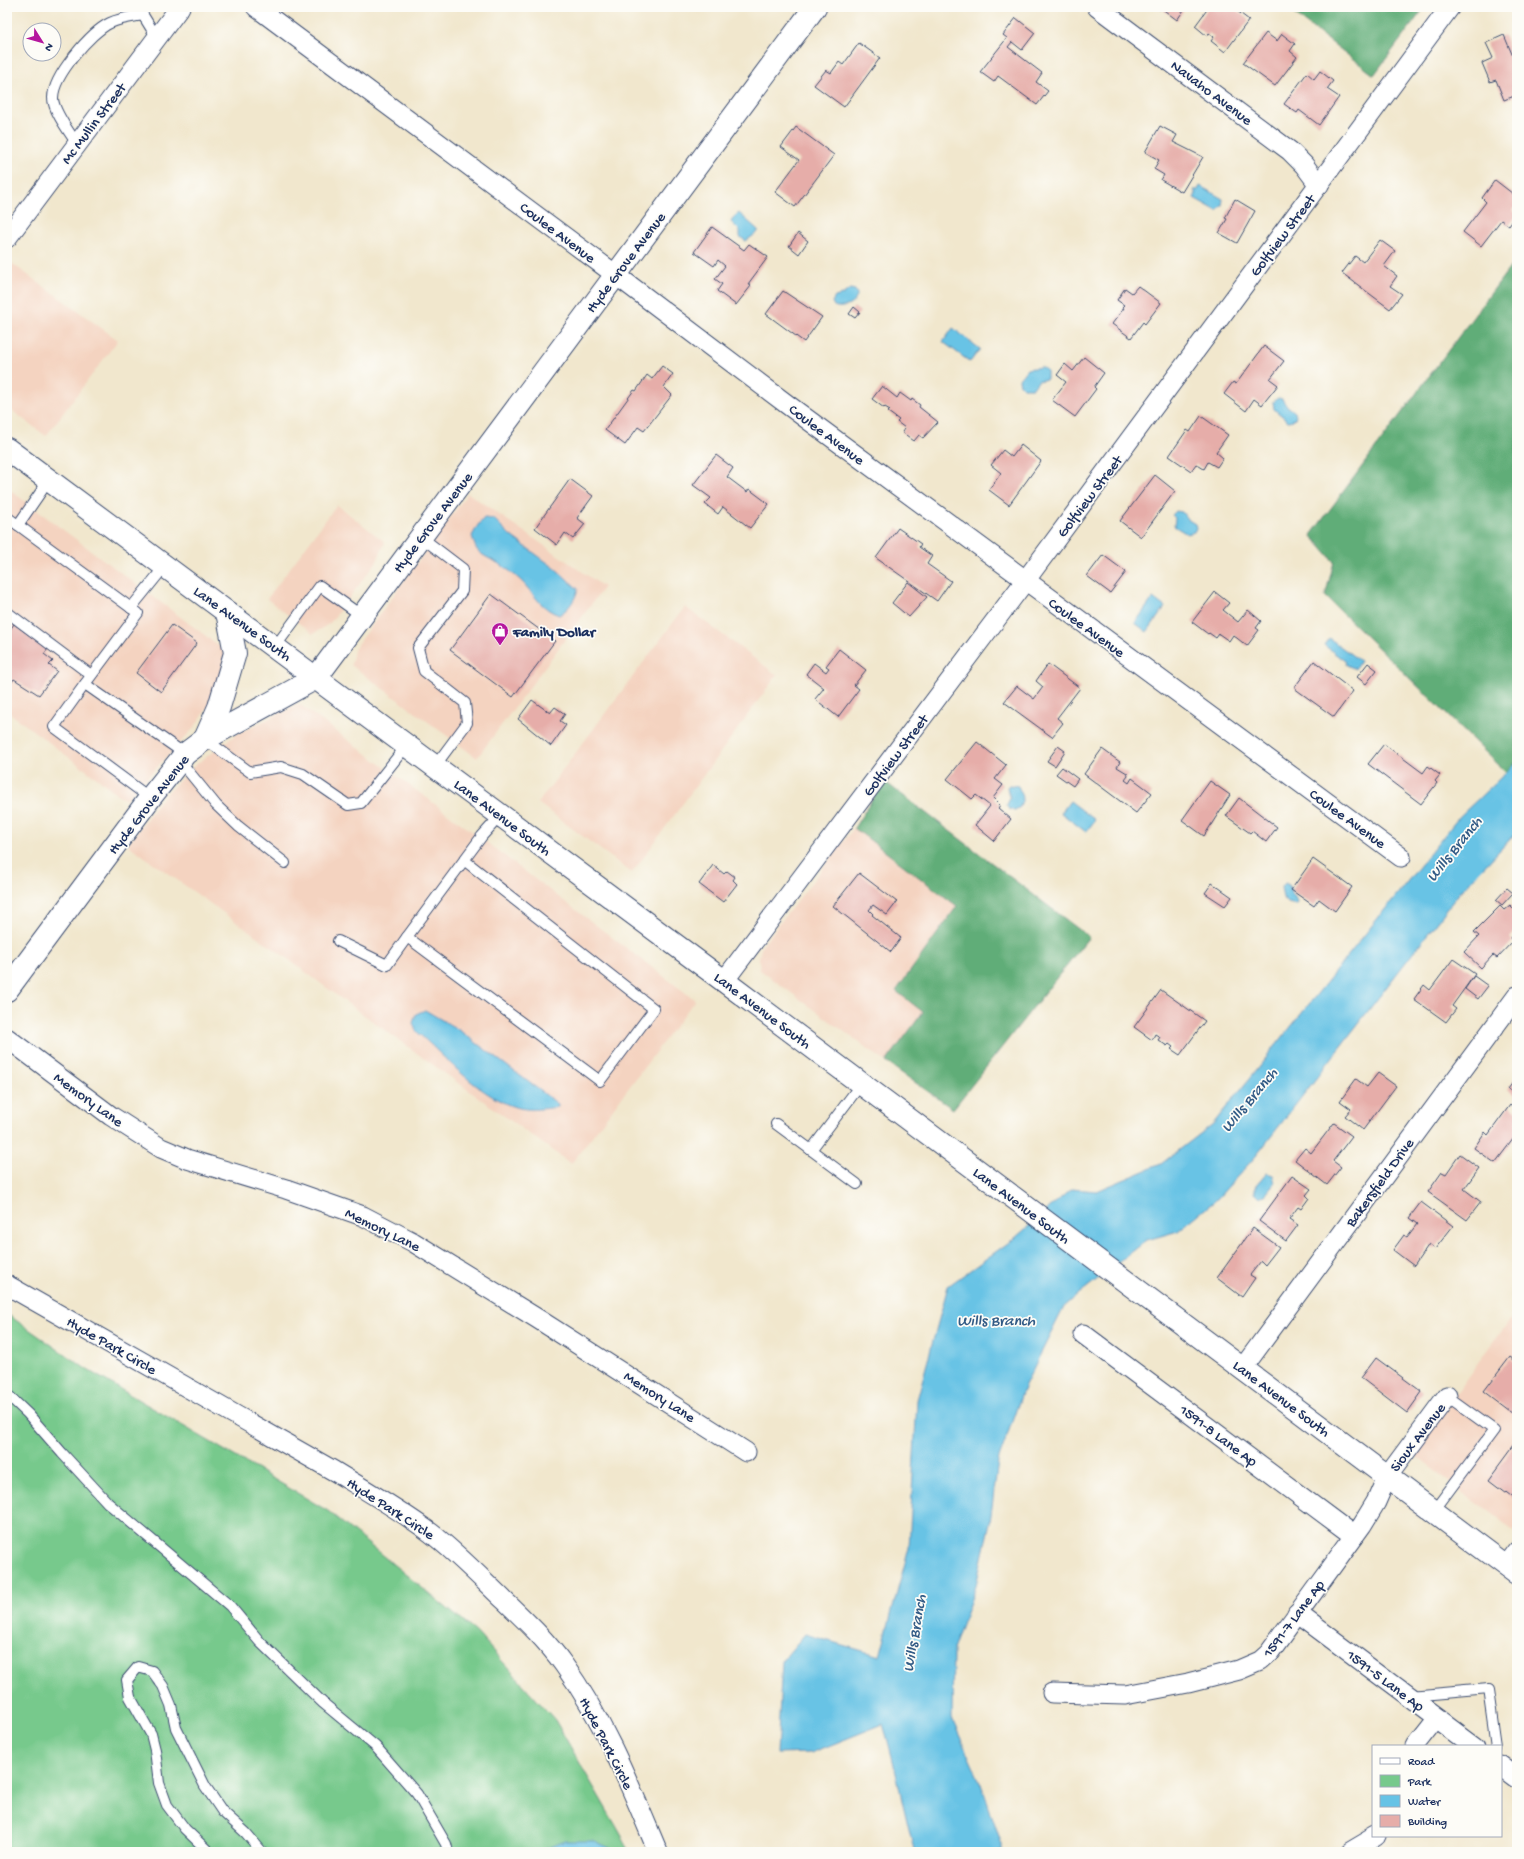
<svg xmlns="http://www.w3.org/2000/svg" width="1524" height="1859" font-family="'Gochi Hand',sans-serif">
	<rect width="100%" height="100%" fill="#fdfcf7"/>
	<filter id="ink" filterUnits="userSpaceOnUse"><feTurbulence type="fractalNoise" baseFrequency=".025" numOctaves="2"/><feDisplacementMap in="SourceGraphic" scale="8" xChannelSelector="R" yChannelSelector="G"/><feConvolveMatrix kernelMatrix="1 2 1 2 8 2 1 2 1" color-interpolation-filters="sRGB"/></filter>
	<filter id="wash" filterUnits="userSpaceOnUse"><feTurbulence type="fractalNoise" baseFrequency=".012" numOctaves="4" result="noise"/><feDisplacementMap in="SourceGraphic" scale="16" xChannelSelector="R" yChannelSelector="G"/><feGaussianBlur stdDeviation="0.9" result="paint"/><feColorMatrix in="noise" values="0 0 0 0 0 0 0 0 0 0 0 0 0 0 0 0 0 1.4 0 .05"/><feComposite in="paint" operator="in"/></filter>
	<g filter="url(#wash)">
		<rect width="100%" height="100%" fill="#f1e7cd"/>
		<g fill="#f4d3c0">
			<polygon points="7,260 118,340 46,436 7,407"/>
			<polygon points="7,488 226,651 217,694 193,729 126,800 7,711"/>
			<polygon points="468,493 604,587 477,758 351,665 354,650"/>
			<polygon points="337,505 385,542 377,561 330,623 313,634 267,599"/>
			<polygon points="685,607 777,675 632,873 538,803"/>
			<polygon points="299,704 470,830 695,1000 571,1164 343,1000 280,953 128,845 160,800 194,766 237,734"/>
			<polygon points="854,828 957,906 896,990 923,1012 886,1062 760,970 759,957 762,946"/>
			<polygon points="1517,1310 1517,1533 1413,1454"/>
		</g>
		<polygon fill="#77c98c" stroke="#497c75" points="7,1314 86,1369 328,1511 476,1632 555,1720 631,1852 7,1852"/>
		<g fill="#61ad78" stroke="#3e6e6b">
			<polygon points="1285,7 1425,7 1374,75"/>
			<polygon points="1517,258 1517,762 1506,772 1325,596 1334,562 1311,535"/>
			<polygon points="884,781 1089,937 953,1109 886,1062 923,1012 896,991 957,906 854,828"/>
		</g>
		<g fill="#67c3e5" stroke="#4179a2">
			<polygon points="1200,186 1223,199 1222,206 1217,211 1194,198 1196,194 1194,190 1198,190"/>
			<polygon points="739,213 758,230 758,232 746,241 740,237 740,231 731,222 734,217"/>
			<path d="M850,289L855,290L857,294C857,304 842,310 834,306L832,302L835,297L842,295Z"/>
			<polygon points="953,328 980,349 970,362 943,342"/>
			<polygon points="1041,367 1047,370 1047,379 1038,381 1033,388 1023,388 1020,385 1019,379 1027,369"/>
			<polygon points="1278,398 1282,399 1286,405 1295,412 1296,417 1293,420 1288,421 1274,409 1273,402"/>
			<polygon points="1176,511 1182,512 1187,519 1195,524 1196,528 1194,532 1187,534 1174,526 1175,518 1172,515"/>
			<path d="M484,518L494,519L511,536L556,569L578,589C575,600 569,609 559,615C542,609 536,597 525,585C520,579 513,574 507,569C498,562 488,559 480,553C475,549 474,542 472,536L478,525Z"/>
			<polygon points="1153,598 1165,607 1147,632 1135,623"/>
			<polygon points="1329,638 1360,661 1355,669 1345,664 1346,662 1324,645"/>
			<path d="M1517,762V832L1460,892L1256,1156L1216,1200L1178,1231L1147,1240L1080,1293L1064,1307L1025,1385L998,1461L990,1522L976,1585L953,1649L952,1719L981,1784L1002,1845V1852H915C903,1810 896,1766 883,1724L811,1753L777,1754L782,1661L805,1634L880,1656L909,1548L917,1400L948,1286L1015,1238L1071,1189L1097,1191L1161,1164L1213,1124L1459,817Z"/>
			<polygon points="1009,785 1018,786 1023,797 1020,807 1015,810 1009,809 1007,805 1010,798 1007,787"/>
			<polygon points="1070,801 1095,820 1086,832 1061,813"/>
			<polygon points="1285,883 1289,885 1291,893 1295,897 1297,903 1296,905 1288,903 1283,898 1281,888"/>
			<path d="M425,1010L459,1030L558,1104V1107C543,1109 529,1111 515,1107C479,1096 444,1056 416,1031L413,1023L416,1014Z"/>
			<polygon points="1267,1173 1273,1175 1275,1183 1265,1195 1259,1197 1255,1193 1255,1187"/>
			<polygon points="565,1841 595,1841 618,1852 539,1852"/>
		</g>
		<g id="blocks">
			<g fill="#e6ada9">
				<polygon points="1155,7 1186,7 1177,20 1161,8 1160,10"/>
				<polygon points="1209,7 1232,7 1249,20 1225,52 1211,41 1214,37 1209,33 1207,36 1195,26"/>
				<polygon points="1016,18 1035,33 1022,50 1012,42 1008,47 1042,73 1036,82 1048,91 1037,105 998,76 994,82 980,72 1007,38 1003,35"/>
				<polygon points="1266,33 1277,41 1282,34 1295,44 1290,51 1297,57 1275,86 1243,63"/>
				<polygon points="1504,35 1517,66 1517,95 1504,100 1496,80 1490,82 1482,63 1493,58 1486,43"/>
				<polygon points="859,43 880,58 844,107 814,85 826,70 831,73 839,62 843,65"/>
				<polygon points="1320,71 1333,81 1327,89 1339,97 1319,125 1299,110 1297,113 1284,104 1307,73 1314,79"/>
				<polygon points="1160,126 1177,135 1173,142 1203,157 1182,192 1161,180 1164,175 1154,169 1159,160 1145,152"/>
				<polygon points="796,127 834,155 795,207 775,192 799,160 781,147"/>
				<polygon points="1495,180 1517,197 1517,205 1513,210 1517,215 1509,226 1501,220 1481,246 1463,232 1486,202 1482,198"/>
				<polygon points="1235,199 1255,211 1237,243 1219,233 1227,219 1225,218"/>
				<polygon points="712,227 744,250 749,244 768,257 748,284 751,286 736,305 717,291 722,284 715,279 725,266 718,260 714,266 694,252"/>
				<polygon points="798,233 808,241 799,254 789,246"/>
				<polygon points="1380,240 1395,251 1384,266 1397,276 1390,286 1402,294 1390,309 1342,273 1355,256 1363,262"/>
				<polygon points="1138,286 1161,303 1145,324 1143,322 1131,338 1112,324 1124,308 1122,307 1124,305 1117,300 1125,288 1132,293"/>
				<polygon points="783,291 822,317 804,342 766,314"/>
				<polygon points="854,307 860,312 855,318 849,314"/>
				<polygon points="1264,346 1284,361 1270,379 1278,385 1262,405 1254,399 1246,411 1224,394 1233,382 1236,384"/>
				<polygon points="1084,357 1104,373 1094,387 1096,389 1075,417 1052,400 1066,382 1057,375 1065,364 1073,371"/>
				<polygon points="662,366 673,374 664,387 672,395 644,431 638,427 625,445 605,430 634,390 636,391 647,375 652,379"/>
				<polygon points="882,386 897,398 900,393 911,401 912,399 920,405 919,407 938,422 923,438 919,435 914,441 902,432 905,428 897,422 899,420 888,412 890,410 885,407 884,408 872,399"/>
				<polygon points="1201,416 1228,435 1216,452 1223,458 1217,467 1208,462 1204,469 1196,464 1191,471 1169,456 1187,430 1190,432"/>
				<polygon points="1021,445 1041,461 1009,505 989,490 1001,473 991,465 1003,450 1012,457"/>
				<polygon points="716,455 733,468 727,477 747,492 749,489 769,504 750,528 723,507 718,514 705,504 711,498 693,485"/>
				<polygon points="1155,475 1175,491 1141,537 1120,521"/>
				<polygon points="570,479 593,496 577,518 585,524 573,539 565,533 557,545 535,528"/>
				<polygon points="898,528 921,544 919,547 932,556 927,564 951,581 937,601 876,558"/>
				<polygon points="1103,555 1126,572 1110,593 1087,576"/>
				<polygon points="908,582 927,597 909,617 892,603"/>
				<polygon points="1215,592 1229,603 1223,610 1238,622 1248,610 1261,621 1256,628 1259,630 1247,646 1233,635 1229,641 1219,634 1216,638 1209,633 1208,634 1192,622"/>
				<polygon points="491,594 555,641 513,697 450,650"/>
				<polygon points="14,624 48,649 44,654 53,661 49,665 57,671 39,695 14,679 7,688 7,630 9,631"/>
				<polygon points="172,625 197,643 161,692 136,673"/>
				<polygon points="839,649 866,670 854,685 859,689 838,717 815,699 824,688 806,674 814,663 826,672 829,668 826,666"/>
				<polygon points="1314,661 1353,691 1334,717 1294,688"/>
				<polygon points="1368,663 1377,670 1366,684 1357,677"/>
				<polygon points="1048,664 1080,688 1057,718 1063,723 1052,737 1004,702 1017,686 1034,699 1043,687 1036,681"/>
				<polygon points="532,700 550,713 555,707 565,714 560,721 566,725 551,746 518,719"/>
				<polygon points="977,742 1006,765 995,779 1003,785 993,798 1000,805 998,808 1011,819 994,841 975,825 990,806 976,795 972,799 947,779"/>
				<polygon points="1384,744 1423,773 1428,766 1440,775 1435,781 1437,783 1421,804 1368,764"/>
				<polygon points="1058,746 1065,751 1055,766 1047,761"/>
				<polygon points="1102,749 1120,762 1117,767 1127,773 1128,776 1125,780 1129,783 1132,778 1152,793 1136,813 1084,774"/>
				<polygon points="1062,767 1078,779 1073,786 1056,774"/>
				<polygon points="1210,781 1230,795 1204,836 1182,820"/>
				<polygon points="1239,798 1277,827 1266,842 1252,831 1250,833 1226,816"/>
				<polygon points="1313,859 1352,887 1335,911 1319,899 1314,906 1291,890"/>
				<polygon points="713,865 724,874 727,871 735,877 733,880 737,884 723,902 699,884"/>
				<polygon points="859,873 897,902 887,915 873,905 869,910 873,914 872,915 901,938 891,952 833,906"/>
				<polygon points="1212,883 1232,897 1225,906 1205,893"/>
				<polygon points="1507,888 1513,893 1502,905 1496,900"/>
				<polygon points="1510,905 1517,912 1517,930 1510,938 1513,941 1497,958 1493,955 1481,968 1464,952 1479,936 1474,932 1500,906 1504,910"/>
				<polygon points="1453,959 1475,974 1452,1006 1456,1009 1446,1022 1414,999 1424,985 1430,990"/>
				<polygon points="1474,976 1488,986 1478,999 1465,989"/>
				<polygon points="1161,990 1205,1021 1180,1055 1171,1049 1173,1047 1169,1044 1167,1046 1158,1040 1160,1037 1155,1034 1152,1040 1134,1027"/>
				<polygon points="1378,1073 1396,1086 1363,1130 1345,1116 1351,1109 1340,1101 1356,1079 1367,1087"/>
				<polygon points="1517,1077 1517,1096 1508,1089"/>
				<polygon points="1510,1105 1517,1111 1517,1134 1495,1163 1474,1148 1485,1132 1488,1135"/>
				<polygon points="1334,1123 1352,1136 1333,1161 1341,1167 1327,1185 1295,1160 1305,1148 1311,1153"/>
				<polygon points="1460,1154 1479,1168 1464,1189 1481,1202 1467,1220 1428,1192 1442,1172 1446,1174"/>
				<polygon points="1292,1176 1311,1189 1306,1195 1309,1198 1301,1209 1298,1207 1289,1219 1298,1225 1286,1241 1259,1221"/>
				<polygon points="1421,1202 1453,1226 1435,1249 1429,1244 1414,1266 1393,1250 1404,1235 1407,1237 1417,1224 1409,1218"/>
				<polygon points="1253,1228 1279,1247 1265,1265 1261,1261 1250,1275 1255,1278 1242,1297 1217,1278"/>
				<polygon points="1510,1357 1517,1362 1517,1416 1484,1391"/>
				<polygon points="1376,1358 1422,1392 1407,1413 1361,1378"/>
				<polygon points="1517,1442 1517,1495 1514,1499 1489,1480"/>
			</g>
		</g>
	</g>
	<g filter="url(#ink)">
		<use href="#blocks" fill-opacity="0" stroke="#3b4b6f" stroke-width="1"/>
		<g fill="none" stroke-linecap="round" stroke-linejoin="round">
			<g stroke="#3b4b6f" stroke-width="12">
				<g id="service">
					<polyline points="138,7 157,38"/>
					<path d="M77,144C70,133 53,111 53,98C53,76 91,32 110,23C120,18 131,17 143,15"/>
					<polyline points="7,517 138,613 85,684 54,727 150,798"/>
					<polyline points="18,525 49,480"/>
					<polyline points="421,537 463,569 462,591 418,648 424,671 465,703 467,723 435,766"/>
					<polyline points="131,608 165,566"/>
					<polyline points="7,612 91,675"/>
					<polyline points="275,647 320,586 362,616"/>
					<polyline points="85,684 185,754"/>
					<polyline points="205,739 250,772 281,767 303,774 348,805 361,803 407,745"/>
					<polyline points="180,761 216,805 238,826 285,863"/>
					<polyline points="464,860 654,1009 600,1081 407,937 482,836 501,815"/>
					<polyline points="338,941 387,965 407,937"/>
					<polyline points="776,1124 857,1184"/>
					<polyline points="811,1150 861,1084"/>
					<polyline points="7,1394 28,1414 62,1453 108,1503 230,1606 260,1642 323,1703 375,1746 417,1794 446,1844 448,1852"/>
					<polyline points="1433,1512 1494,1430 1447,1396"/>
					<polyline points="1502,1563 1517,1543"/>
					<polyline points="1409,1696 1489,1689 1497,1746"/>
					<polyline points="209,1852 185,1829 167,1805 159,1783 155,1750 151,1734 130,1697 127,1680 138,1667 152,1671 163,1686 171,1705 176,1728 205,1786 222,1811 246,1833 262,1852"/>
				</g>
			</g>
			<g stroke="#3b4b6f" stroke-width="21">
				<g id="minor">
					<polyline points="256,7 616,275 788,405 1401,857"/>
					<polyline points="1097,7 1290,151 1304,165 1319,185"/>
					<polyline points="7,238 180,7"/>
					<polyline points="724,981 1025,581 1450,7"/>
					<polyline points="7,1038 111,1116 161,1148 187,1159 286,1189 363,1216 413,1242 538,1319 746,1452"/>
					<path d="M7,1285L334,1471C367,1491 400,1510 431,1533C457,1553 481,1578 505,1601C526,1621 547,1641 564,1665C605,1722 631,1788 658,1852"/>
					<polyline points="1083,1334 1354,1536"/>
					<polyline points="1242,1369 1517,996"/>
					<polyline points="1297,1613 1475,1746"/>
					<polyline points="1052,1693 1125,1695 1188,1683 1239,1670 1260,1661 1269,1653 1362,1525 1376,1502 1387,1477 1447,1396"/>
					<polyline points="1415,1746 1437,1718"/>
					<polyline points="1501,1765 1517,1777"/>
					<polyline points="1350,1852 1377,1836"/>
				</g>
			</g>
			<g stroke="#3b4b6f" stroke-width="24">
				<g id="tertiary">
					<polyline points="205,739 219,707 235,653 227,612"/>
					<polyline points="7,990 150,798 185,754 205,739 316,678 815,7"/>
				</g>
			</g>
			<g stroke="#3b4b6f" stroke-width="24">
				<polyline id="secondary" points="7,449 724,981 1517,1574"/>
			</g>
			<use href="#service" stroke="#fff" stroke-width="10"/>
			<use href="#minor" stroke="#fff" stroke-width="19"/>
			<use href="#tertiary" stroke="#fff" stroke-width="22"/>
			<use href="#secondary" stroke="#fff" stroke-width="22"/>
		</g>
	</g>
	<defs>
		<g id="shop-pin" transform="scale(0.9)"><path d="M0 17L-7.5 6A9.5 9.5 0 1 1 7.5 6Z" fill="#b5179e" stroke="#fdfcf7"/><path d="M-5-2.5h2.3a2.7 3.5 0 0 1 5.4 0H5L5.5 6h-11ZM-1.5-2.5h3a1.5 2.3 0 0 0-3 0Z" fill="#fff"/></g>
	</defs>
	<g fill-rule="evenodd">
		<use href="#shop-pin" x="500" y="631"/>
	</g>
	<g text-anchor="middle" stroke-width="3.5" stroke-linejoin="round" paint-order="stroke">
		<g font-size="15" fill="#1b2f5e" stroke="#fdfcf7">
			<text transform="translate(1212 92) rotate(37)" y="5">Navaho Avenue</text>
			<text transform="translate(93 123) rotate(-53)" y="5">Mc Mullin Street</text>
			<text transform="translate(558 232) rotate(37)" y="5">Coulee Avenue</text>
			<text transform="translate(1282 235) rotate(-53)" y="5">Golfview Street</text>
			<text transform="translate(625 262) rotate(-53)" y="5">Hyde Grove Avenue</text>
			<text transform="translate(827 434) rotate(37)" y="5">Coulee Avenue</text>
			<text transform="translate(1089 496) rotate(-53)" y="5">Golfview Street</text>
			<text transform="translate(432 522) rotate(-53)" y="5">Hyde Grove Avenue</text>
			<text transform="translate(243 623) rotate(36)" y="5">Lane Avenue South</text>
			<text transform="translate(1087 627) rotate(36)" y="5">Coulee Avenue</text>
			<text transform="translate(895 755) rotate(-53)" y="5">Golfview Street</text>
			<text transform="translate(148 804) rotate(-52)" y="5">Hyde Grove Avenue</text>
			<text transform="translate(503 817) rotate(37)" y="5">Lane Avenue South</text>
			<text transform="translate(1348 818) rotate(36)" y="5">Coulee Avenue</text>
			<text transform="translate(763 1010) rotate(37)" y="5">Lane Avenue South</text>
			<text transform="translate(89 1099) rotate(36)" y="5">Memory Lane</text>
			<text transform="translate(1379 1182) rotate(-54)" y="5">Bakersfield Drive</text>
			<text transform="translate(1022 1205) rotate(37)" y="5">Lane Avenue South</text>
			<text transform="translate(383 1229) rotate(26)" y="5">Memory Lane</text>
			<text transform="translate(112 1345) rotate(30)" y="5">Hyde Park Circle</text>
			<text transform="translate(660 1396) rotate(33)" y="5">Memory Lane</text>
			<text transform="translate(1282 1398) rotate(37)" y="5">Lane Avenue South</text>
			<text transform="translate(1219 1435) rotate(37)" y="5">1591-8 Lane Ap</text>
			<text transform="translate(1417 1437) rotate(-53)" y="5">Sioux Avenue</text>
			<text transform="translate(391 1508) rotate(33)" y="5">Hyde Park Circle</text>
			<text transform="translate(1293 1618) rotate(-53)" y="5">1591-7 Lane Ap</text>
			<text transform="translate(1386 1680) rotate(37)" y="5">1591-5 Lane Ap</text>
			<text transform="translate(607 1743) rotate(63)" y="5">Hyde Park Circle</text>
		</g>
		<g font-size="15" font-weight="bold" fill="#1b2f5e" stroke="#fdfcf7" text-anchor="start">
			<text x="513" y="636">Family Dollar</text>
		</g>
		<g font-size="16" font-style="italic" fill="#325b86" stroke="#fdfcf7">
			<text transform="translate(1453 848) rotate(-51)" y="6">Wills Branch</text>
			<text transform="translate(1248 1099) rotate(-50)" y="6">Wills Branch</text>
			<text x="996" y="1325">Wills Branch</text>
			<text transform="translate(913 1633) rotate(-80)" y="6">Wills Branch</text>
		</g>
	</g>
	<rect width="1524" height="1859" fill="none" stroke="#fdfcf7" stroke-width="24"/>
	<rect x="1372" y="1745" width="130" height="92" fill="#fdfcf7" stroke="#a3aaba"/>
	<rect x="1380" y="1758" width="20" height="6" fill="#ffffff" stroke="#a3aaba"/>
	<text x="1408" y="1765" font-size="12" fill="#1b2f5e">Road</text>
	<rect x="1380" y="1775" width="20" height="12" fill="#77c98c" stroke="#a3aaba"/>
	<text x="1408" y="1785" font-size="12" fill="#1b2f5e">Park</text>
	<rect x="1380" y="1795" width="20" height="12" fill="#67c3e5" stroke="#a3aaba"/>
	<text x="1408" y="1805" font-size="12" fill="#1b2f5e">Water</text>
	<rect x="1380" y="1815" width="20" height="12" fill="#e6ada9" stroke="#a3aaba"/>
	<text x="1408" y="1825" font-size="12" fill="#1b2f5e">Building</text>
	<g transform="translate(42 42) rotate(127)"><circle r="19" fill="#fdfcf7" stroke="#a3aaba"/>
	<path d="M0-3L7 15L0 10L-7 15Z" fill="#b5179e"/>
	<text y="-6" font-size="11" font-weight="bold" text-anchor="middle" fill="#1b2f5e">N</text>
	</g>
</svg>
